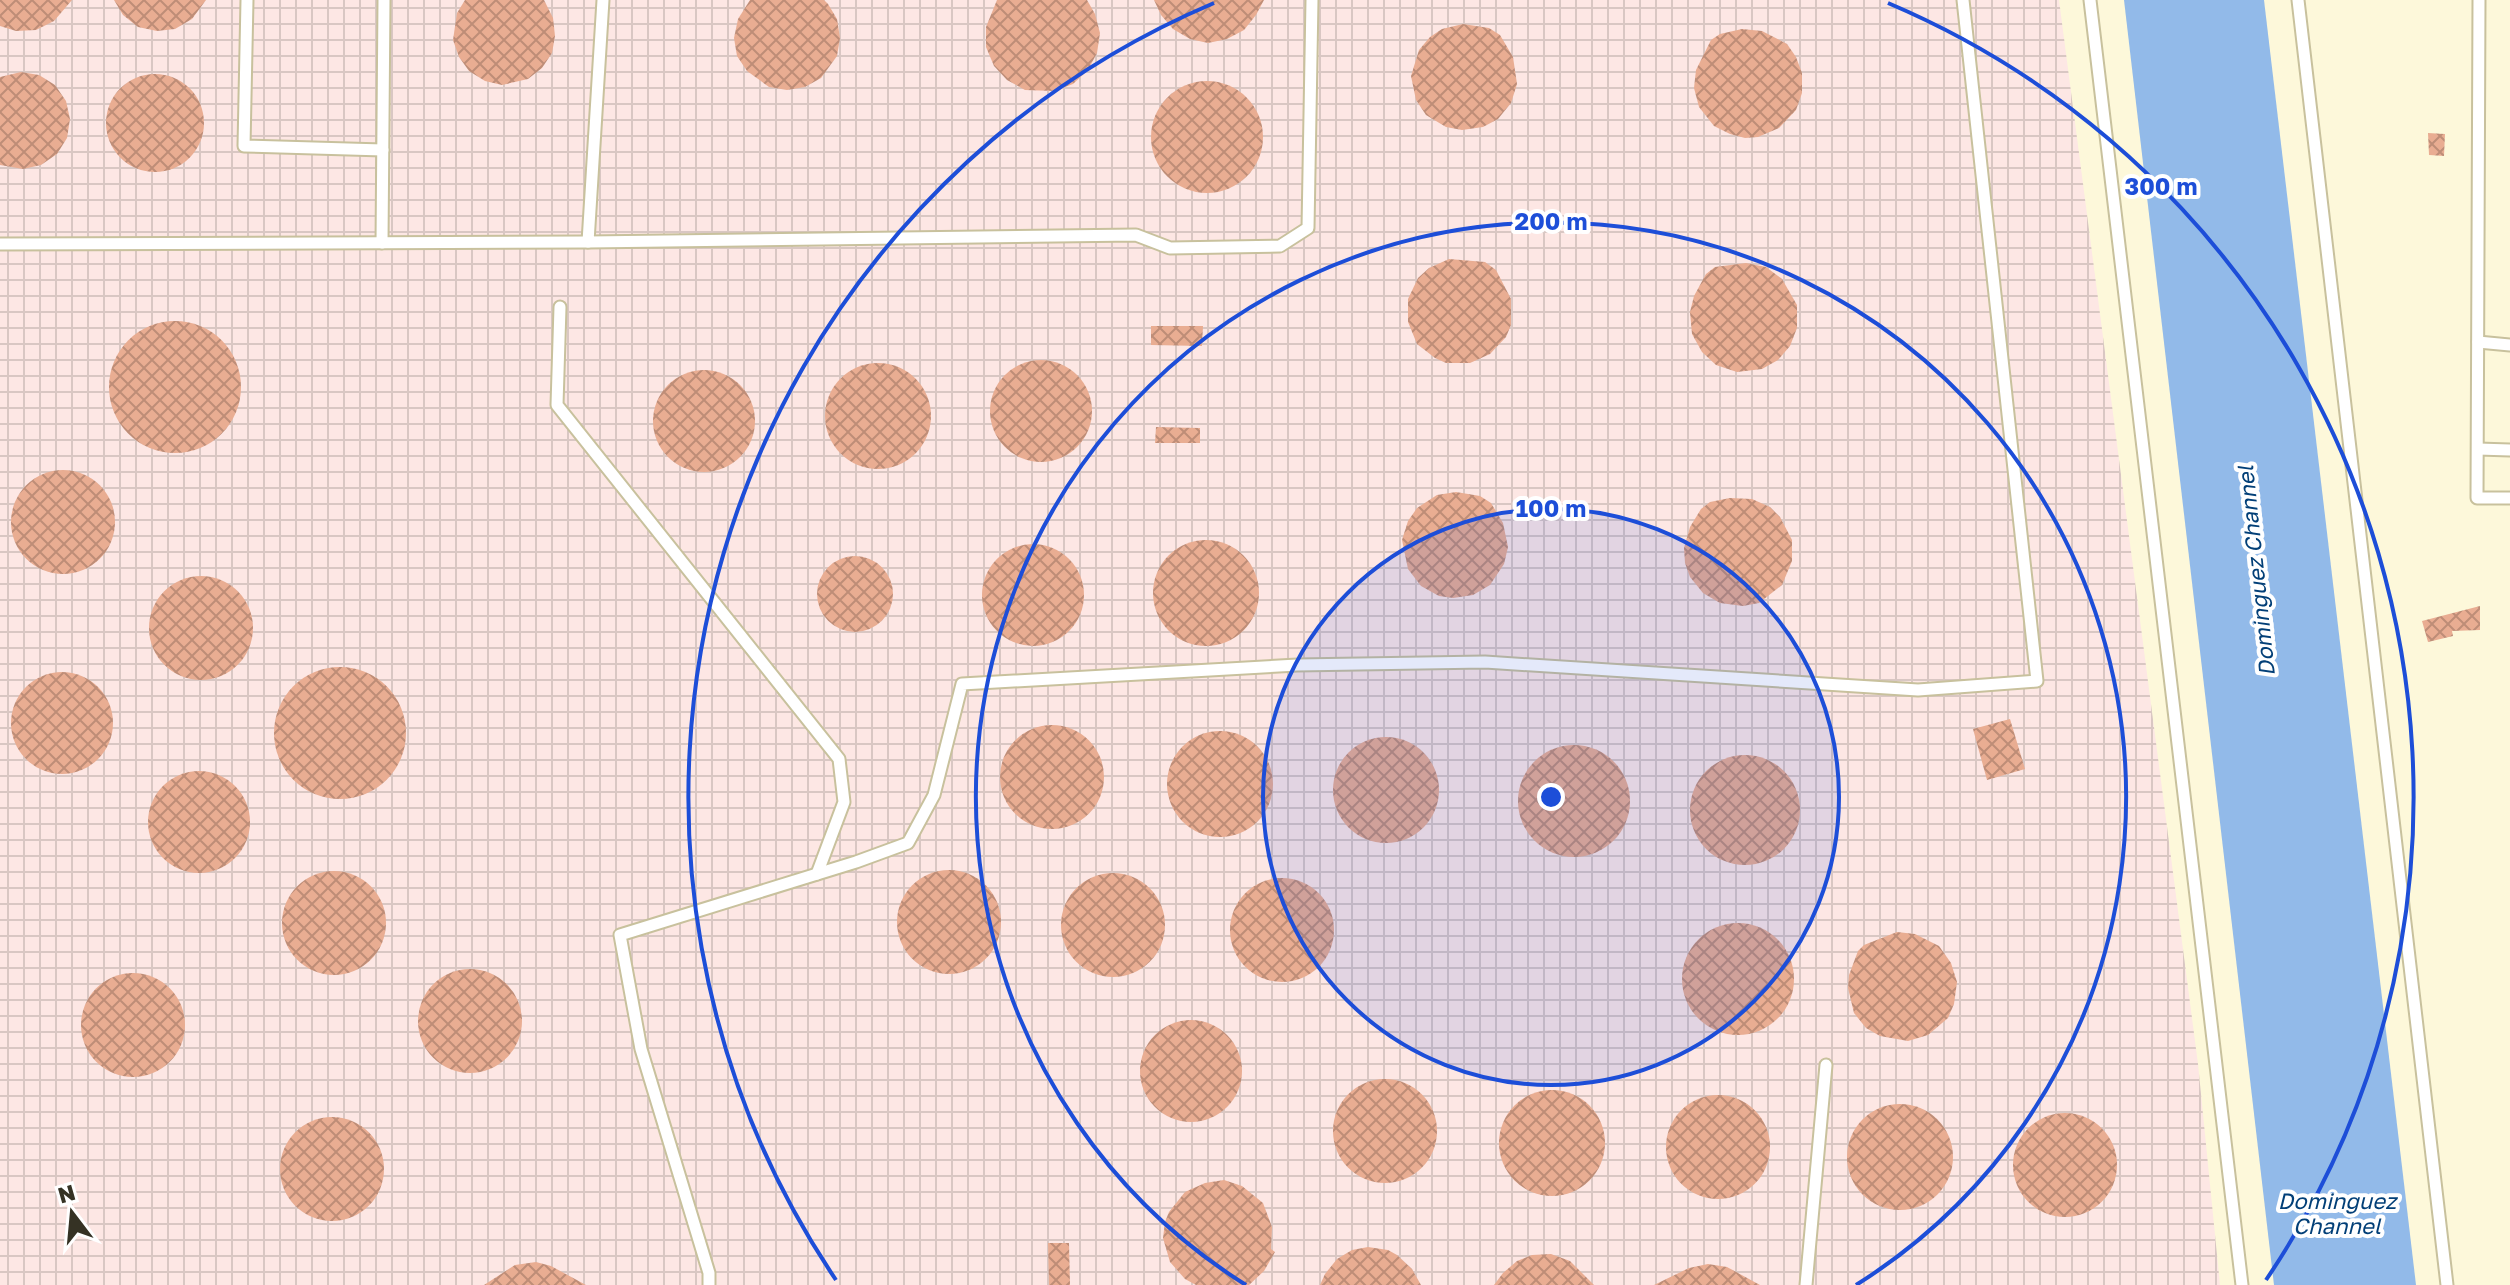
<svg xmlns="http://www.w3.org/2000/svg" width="2510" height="1285" font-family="'Golos Text',sans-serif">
	<defs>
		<pattern id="industrial-grid" width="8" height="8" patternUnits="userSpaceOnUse" patternTransform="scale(2)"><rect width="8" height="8" fill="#fde7e4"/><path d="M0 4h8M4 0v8" fill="none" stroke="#d9c7c3"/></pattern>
		<pattern id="building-cross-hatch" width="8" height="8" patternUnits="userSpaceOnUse" patternTransform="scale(2)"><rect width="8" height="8" fill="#e9ad92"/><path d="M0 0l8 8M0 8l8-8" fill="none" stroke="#be8d77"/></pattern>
	</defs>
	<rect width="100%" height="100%" fill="#fdf8da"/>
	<polygon fill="url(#industrial-grid)" points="0,0 2059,0 2198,1064 2220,1285 0,1285"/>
	<polygon fill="#92bae9" points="2124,0 2264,0 2416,1285 2274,1285"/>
	<g fill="url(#building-cross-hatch)">
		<polygon points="0,0 72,0 54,21 36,30 16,31 0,26"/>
		<polygon points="114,0 206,0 192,19 175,29 157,31 138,27 123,15"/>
		<polygon points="465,0 544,0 553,18 555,36 552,53 542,68 528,79 502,85 485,81 469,71 459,57 453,40 457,13"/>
		<polygon points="750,0 824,0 828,4 837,19 840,38 837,56 821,78 805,87 787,90 769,87 747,71 737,56 734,38 738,19"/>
		<polygon points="997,0 1087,0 1095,14 1100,33 1097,53 1088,70 1073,84 1054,91 1025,90 1007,80 994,66 986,47 986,27"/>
		<polygon points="1154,0 1264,0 1256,15 1244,30 1227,39 1208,43 1190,39 1173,29 1161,15"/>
		<polygon points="1463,24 1489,28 1500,35 1513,57 1517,84 1511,103 1498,119 1483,127 1462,130 1446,127 1426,115 1416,100 1411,76 1419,50 1430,37 1442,29"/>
		<polygon points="1742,29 1762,31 1787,44 1796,57 1802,73 1802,93 1796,110 1779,128 1758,137 1745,138 1730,134 1714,126 1699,107 1694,88 1696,70 1711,40 1720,34"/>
		<polygon points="21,72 39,75 55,85 66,101 70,119 67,138 57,154 41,165 23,169 0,165 0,77"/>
		<circle cx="155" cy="123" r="49"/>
		<circle cx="1207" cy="137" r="56"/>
		<polygon points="2428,133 2445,134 2444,156 2429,155"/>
		<polygon points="1449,259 1485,262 1496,270 1511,299 1511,325 1506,337 1490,354 1470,363 1446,363 1435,358 1417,344 1408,322 1408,299 1418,278 1429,268"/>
		<polygon points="1746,263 1766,267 1782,279 1797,305 1797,328 1790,346 1778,360 1762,369 1737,372 1716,365 1702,352 1692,334 1690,312 1694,296 1706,274 1715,267"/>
		<circle cx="175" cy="387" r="66"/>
		<polygon points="1151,326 1203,326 1202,346 1151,345"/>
		<circle cx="1041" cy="411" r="51"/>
		<circle cx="878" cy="416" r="53"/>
		<circle cx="704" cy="421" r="51"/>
		<polygon points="1156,427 1200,428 1200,443 1155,443"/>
		<circle cx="63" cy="522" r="52"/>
		<polygon points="1456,492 1480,496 1491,503 1503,523 1508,547 1504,564 1490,585 1473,595 1453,598 1439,596 1421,586 1408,569 1402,540 1408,521 1417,508 1437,495"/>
		<polygon points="1730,498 1752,499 1770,507 1780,517 1792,540 1792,561 1782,585 1759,603 1743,606 1720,603 1703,593 1690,577 1685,563 1684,548 1690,527 1701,509 1710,502"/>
		<circle cx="1206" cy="593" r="53"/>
		<circle cx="1033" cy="595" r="51"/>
		<circle cx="855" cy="594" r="38"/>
		<circle cx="201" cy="628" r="52"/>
		<polygon points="2480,606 2480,630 2452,631 2453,636 2428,642 2422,621"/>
		<circle cx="340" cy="733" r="66"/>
		<circle cx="62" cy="723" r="51"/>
		<polygon points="2010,719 2025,769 1987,780 1973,729"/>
		<circle cx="1052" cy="777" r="52"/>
		<circle cx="1220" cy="784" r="53"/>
		<circle cx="1386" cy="790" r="53"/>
		<circle cx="1574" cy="801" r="56"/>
		<circle cx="1745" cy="810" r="55"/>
		<circle cx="199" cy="822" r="51"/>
		<circle cx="949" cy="922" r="52"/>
		<circle cx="334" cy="923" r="52"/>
		<circle cx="1113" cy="925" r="52"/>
		<circle cx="1282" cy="930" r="52"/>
		<circle cx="1738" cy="979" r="56"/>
		<polygon points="1897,932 1915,934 1939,946 1951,963 1957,982 1954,1004 1948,1018 1928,1035 1908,1041 1880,1036 1866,1028 1854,1013 1848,988 1849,975 1858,951 1864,945"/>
		<circle cx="470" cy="1021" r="52"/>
		<circle cx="133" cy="1025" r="52"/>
		<circle cx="1191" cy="1071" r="51"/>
		<circle cx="1385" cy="1131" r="52"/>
		<circle cx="1552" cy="1143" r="53"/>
		<circle cx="1718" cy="1147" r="52"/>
		<circle cx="1900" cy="1157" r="53"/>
		<circle cx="2065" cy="1165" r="52"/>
		<circle cx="332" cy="1169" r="52"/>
		<polygon points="1224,1180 1242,1186 1263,1203 1272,1227 1271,1249 1275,1252 1264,1271 1249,1285 1196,1285 1185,1279 1170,1262 1163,1238 1165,1222 1169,1212 1185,1192 1205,1183"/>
		<polygon points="1048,1243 1069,1243 1070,1285 1049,1285"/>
		<polygon points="1368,1247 1388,1250 1397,1255 1412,1269 1421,1285 1320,1285 1325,1274 1337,1259 1352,1250"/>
		<polygon points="1551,1254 1570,1261 1594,1285 1494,1285 1503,1273 1517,1261 1532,1255"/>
		<polygon points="536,1262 551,1266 586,1285 484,1285 515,1265"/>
		<polygon points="1708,1264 1727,1267 1760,1285 1654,1285 1689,1268"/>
	</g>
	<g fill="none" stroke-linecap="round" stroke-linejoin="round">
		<g stroke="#c8c19d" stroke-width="15">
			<g id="service">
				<polyline points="247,0 244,146 383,150"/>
				<polyline points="603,0 588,242 1136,235 1170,248 1280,246 1308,228 1312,0"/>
				<polyline points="2090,0 2242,1285"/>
				<polyline points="2298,0 2447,1285"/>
				<polyline points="2479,0 2477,498 2510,498"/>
				<polyline points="382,243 384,0"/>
				<polyline points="0,244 588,242"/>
				<polyline points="560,307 557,405 839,759 844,802 817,874"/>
				<polyline points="2478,342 2510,345"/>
				<polyline points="2478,449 2510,450"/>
				<polyline points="709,1285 709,1273 641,1049 620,935 856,862 908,843 934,795 962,684 1297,665 1485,662 1918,690 2037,681 1963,0"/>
				<polyline points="1806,1285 1826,1065"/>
			</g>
		</g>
		<use href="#service" stroke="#fff" stroke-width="11"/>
	</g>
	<circle cx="1551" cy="797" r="288" fill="#1d4ed8" fill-opacity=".12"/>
	<g fill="none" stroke="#1d4ed8" stroke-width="4">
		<circle cx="1551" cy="797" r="288"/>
		<path d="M1246 1285A575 575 0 1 1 1856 1285"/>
		<path d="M836 1280A863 863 0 0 1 1214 3M1888 3A863 863 0 0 1 2266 1280"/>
	</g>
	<g text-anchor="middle" stroke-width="8" stroke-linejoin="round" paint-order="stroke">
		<g font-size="22" font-style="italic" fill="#023f77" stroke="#fff">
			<text transform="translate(2256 571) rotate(-96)" y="8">Dominguez Channel</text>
			<text x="2337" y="1209">Dominguez<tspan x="2337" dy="25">Channel</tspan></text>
		</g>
	</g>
	<circle cx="1551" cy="797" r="12" fill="#1d4ed8" stroke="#fff" stroke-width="4"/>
	<g font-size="24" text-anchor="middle" font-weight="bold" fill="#1d4ed8" stroke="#fff" stroke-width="8" stroke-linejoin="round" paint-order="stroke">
		<text x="2161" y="195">300 m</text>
		<text x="1551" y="230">200 m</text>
		<text x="1551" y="517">100 m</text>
	</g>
	<g transform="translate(72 1213) rotate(344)" stroke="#ffffff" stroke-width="6" paint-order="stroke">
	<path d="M0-6L14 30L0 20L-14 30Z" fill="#353224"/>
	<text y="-12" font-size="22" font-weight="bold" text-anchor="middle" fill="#353224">N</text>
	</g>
</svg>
